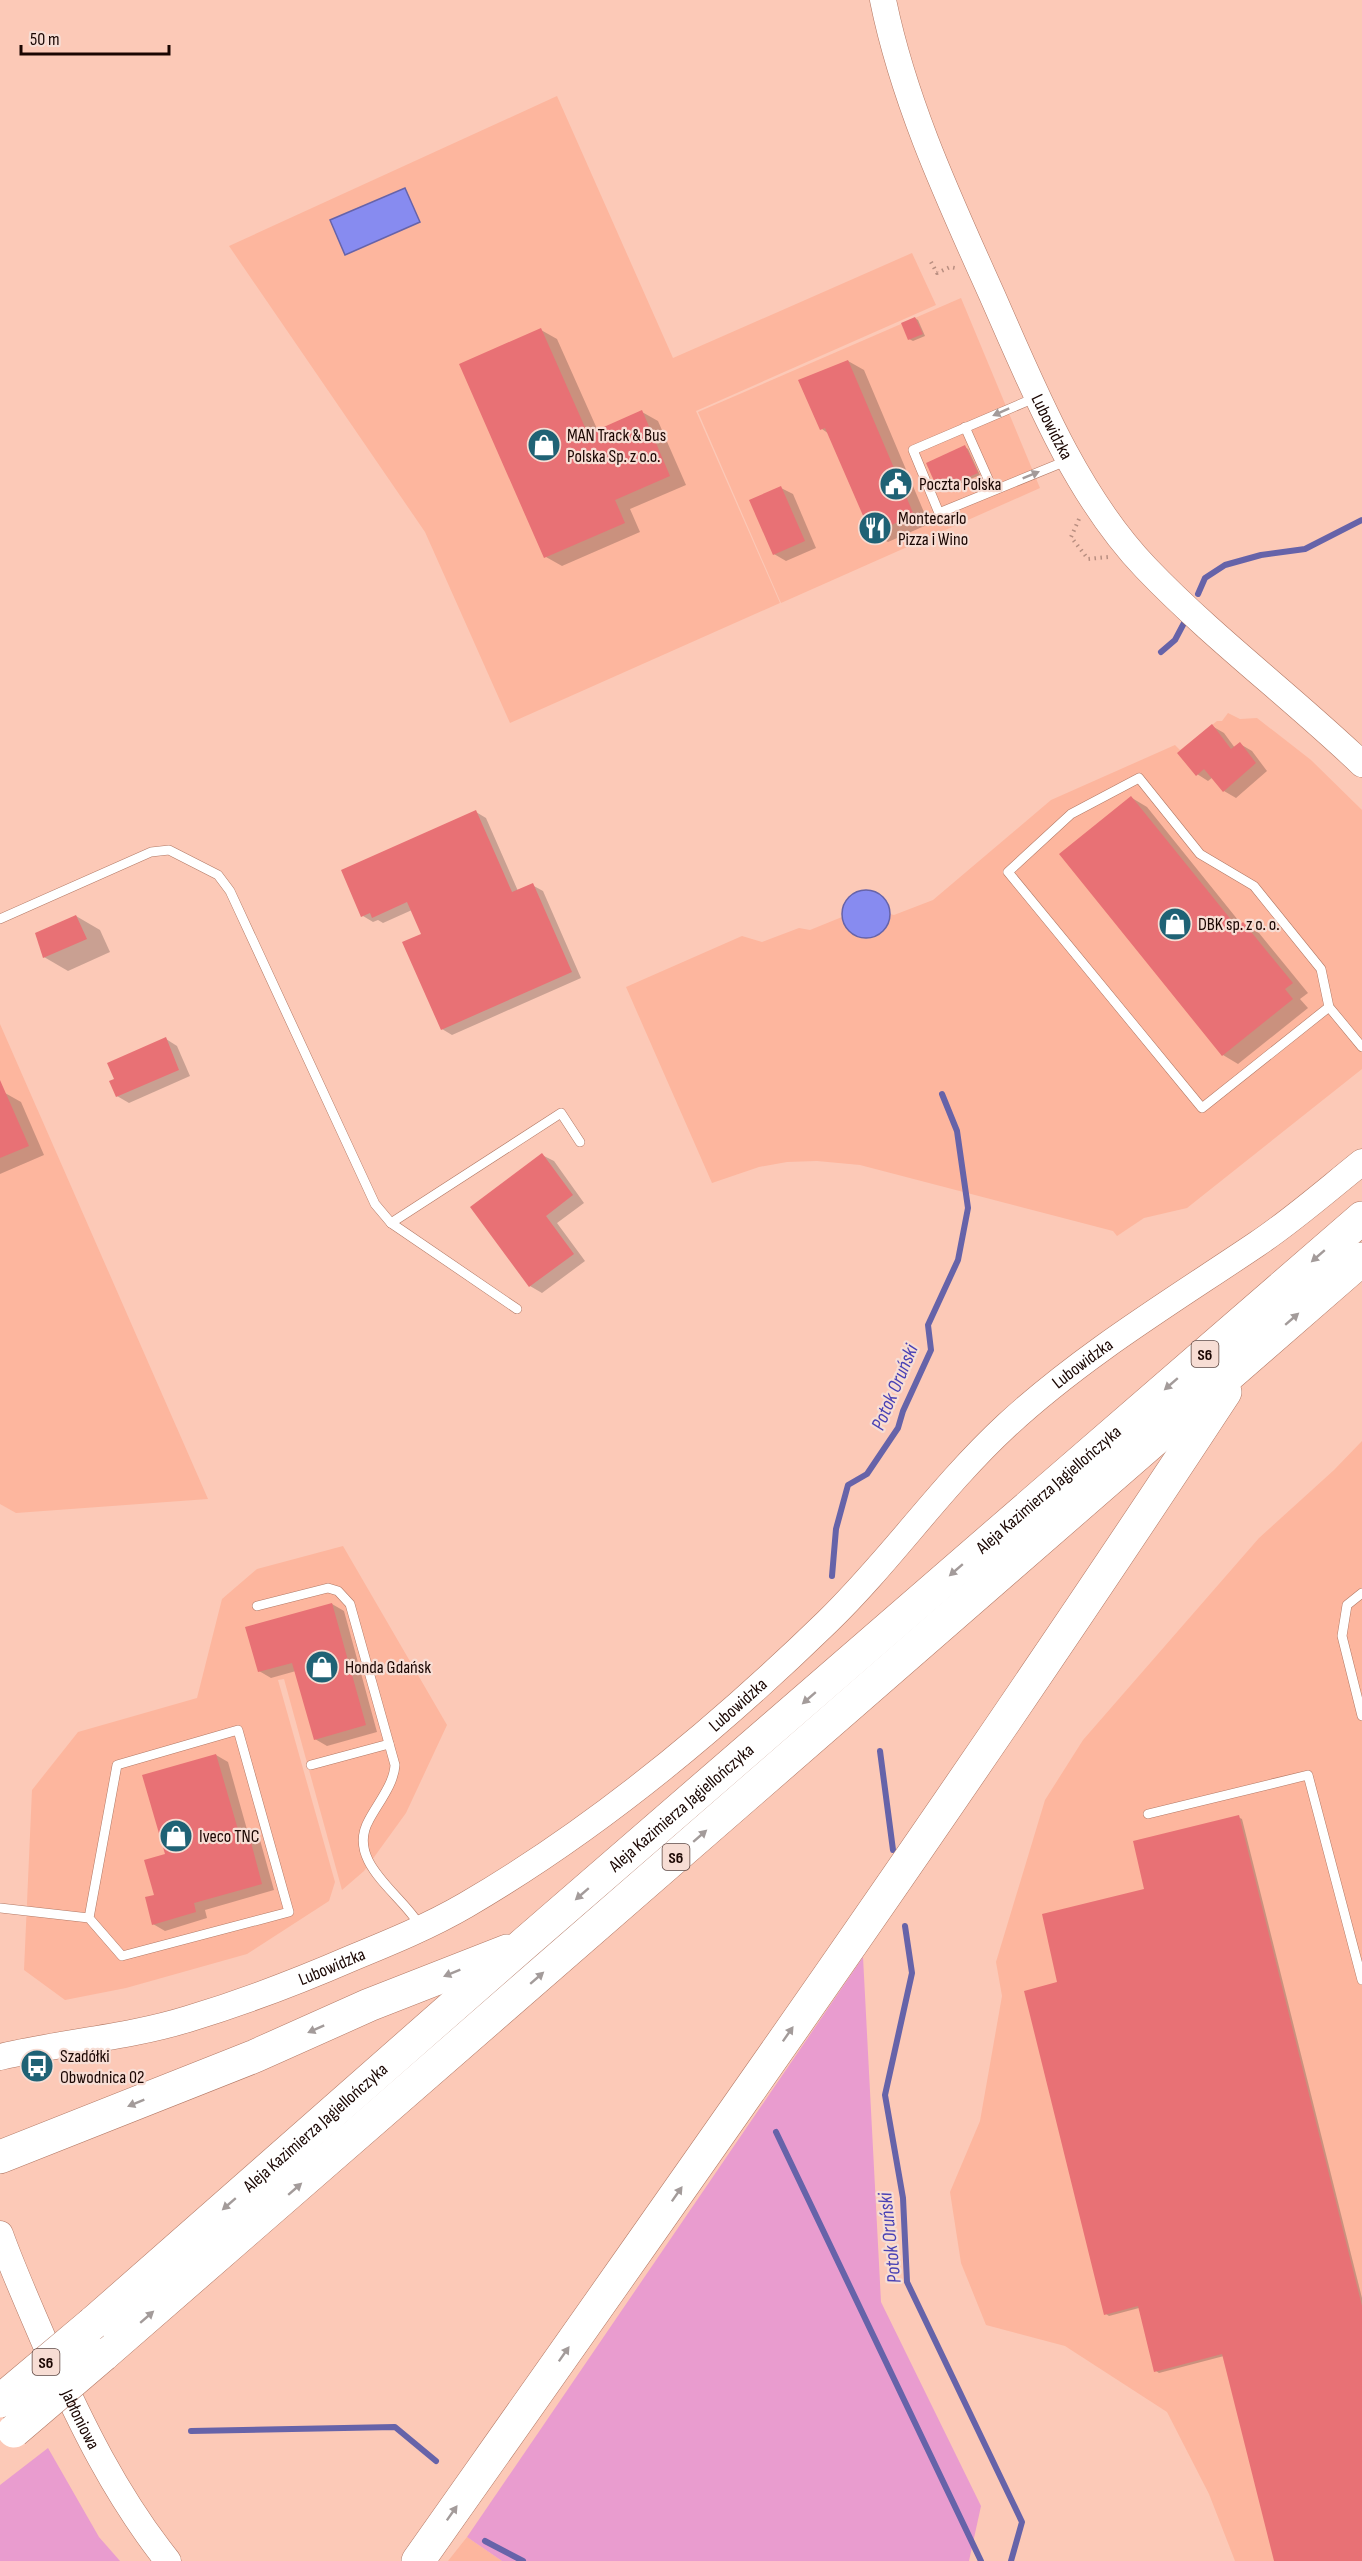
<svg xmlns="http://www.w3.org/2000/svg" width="1362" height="2561" font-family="'Sofia Sans Condensed',sans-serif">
	<rect width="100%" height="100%" fill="#fcc9b7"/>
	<g fill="#fdb69e">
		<polygon points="557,96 673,358 912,253 936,305 696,411 780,603 510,723 425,532 229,246"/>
		<polygon points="961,298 1040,488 781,603 698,412"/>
		<polygon points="1228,713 1240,719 1257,718 1311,760 1362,810 1362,1069 1187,1208 1144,1218 1117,1236 1113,1231 860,1165 817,1161 787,1162 759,1167 712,1183 626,987 742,936 762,942 799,928 810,930 842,917 847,900 854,893 863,890 880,895 887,902 890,914 894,915 933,900 1051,800 1175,745 1180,750 1217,721 1222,721"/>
		<polygon points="0,1024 208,1499 16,1513 0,1504"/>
		<polygon points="1362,1441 1362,2561 1235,2561 1209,2494 1167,2412 1065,2346 986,2325 961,2263 950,2192 980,2121 1002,1996 996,1962 1045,1800 1083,1740 1259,1538 1334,1470"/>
		<polygon points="343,1546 447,1725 406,1813 364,1871 342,1890 284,1679 278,1680 335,1882 329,1901 247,1954 126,1988 65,2000 24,1970 32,1790 78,1732 197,1698 222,1599 257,1569"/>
		<polygon points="467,2537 502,2561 448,2561"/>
	</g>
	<g fill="#e99ccf">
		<polygon points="863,1957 881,2302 981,2506 969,2561 502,2561 467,2537"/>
		<polygon points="48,2448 99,2537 120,2561 0,2561 0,2485"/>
	</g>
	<g fill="#878bf0" stroke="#6663a9" stroke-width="1.5">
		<polygon points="405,188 420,222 345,255 330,220"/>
		<circle cx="866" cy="914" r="24"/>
	</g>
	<g fill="#0003">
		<polygon points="915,318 918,320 925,336 913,341 909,339"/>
		<polygon points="541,330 557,339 598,431 642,412 658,421 686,485 630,509 640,532 562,566 546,557"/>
		<polygon points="848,361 864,370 929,524 888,542 872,533 829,434 822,429"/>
		<polygon points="965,447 968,449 980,475 943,491 940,489 928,463"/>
		<polygon points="781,488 793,494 816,548 786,561 774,554"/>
		<polygon points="1212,726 1224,733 1235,748 1240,744 1252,751 1267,771 1236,798 1224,791 1213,777 1208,781 1197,774"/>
		<polygon points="1132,798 1147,807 1242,925 1259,933 1308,993 1300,999 1308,1008 1238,1064 1223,1055"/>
		<polygon points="476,812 486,818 518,891 532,885 543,891 581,978 452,1035 442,1029 423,934 412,910 383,923 378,920 373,922 363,916"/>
		<polygon points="76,916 100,930 110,952 68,971 44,957"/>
		<polygon points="166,1039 177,1046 190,1076 129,1103 117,1096"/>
		<polygon points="5,1093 21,1102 44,1155 0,1174 0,1095"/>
		<polygon points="542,1155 554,1161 584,1203 557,1223 585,1261 542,1293 530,1286"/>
		<polygon points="332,1604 344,1611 377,1732 327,1746 315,1739 296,1671 271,1678 259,1671"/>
		<polygon points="216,1755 228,1762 248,1833 260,1840 274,1890 205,1910 207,1918 165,1931 153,1924 155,1896 167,1855"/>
		<polygon points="1238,1817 1242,1819 1362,2298 1362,2561 1275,2561 1224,2356 1159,2373 1156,2371 1139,2308 1109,2316 1106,2314 1059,1984 1146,1890"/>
	</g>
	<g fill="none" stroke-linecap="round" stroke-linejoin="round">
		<g stroke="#6663a9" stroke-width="6">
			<polyline points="1198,594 1205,578 1225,565 1261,555 1305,549 1362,520"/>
			<polyline points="1161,652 1175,640 1184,623"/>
			<polyline points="832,1576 836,1529 848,1485 867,1474 898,1428 903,1411 931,1350 928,1325 958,1260 968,1208 957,1131 942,1094"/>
			<polyline points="880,1751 893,1850"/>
			<polyline points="905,1926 912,1973 885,2095 903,2198 907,2282 1022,2522 1011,2561"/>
			<polyline points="776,2132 981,2561"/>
			<polyline points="191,2431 395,2427 436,2461"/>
			<polyline points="485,2541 523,2561"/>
		</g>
	</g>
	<g fill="#e87175">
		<polygon points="915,317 923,334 908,340 901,323"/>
		<polygon points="541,328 588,434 642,410 670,476 615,500 625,523 544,558 459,364"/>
		<polygon points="848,360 914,515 871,534 825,428 820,430 798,380"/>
		<polygon points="965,445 978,473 938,490 926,463"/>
		<polygon points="781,486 805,541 773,555 749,500"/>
		<polygon points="1212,724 1231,749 1240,742 1256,763 1223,792 1204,769 1196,776 1177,753"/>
		<polygon points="1131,796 1237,927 1243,922 1293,983 1285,989 1293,999 1222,1056 1059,854"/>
		<polygon points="476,810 512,892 533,883 572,972 441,1030 402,942 421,934 407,902 372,918 370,913 361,917 341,870"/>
		<polygon points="76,915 87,939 43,958 35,933"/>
		<polygon points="166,1037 179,1070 116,1097 109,1081 114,1079 107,1063"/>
		<polygon points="0,1080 29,1146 0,1158"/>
		<polygon points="542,1153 573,1195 546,1216 574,1254 529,1287 470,1207"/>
		<polygon points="332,1603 366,1725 314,1740 292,1663 258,1672 245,1627"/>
		<polygon points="216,1754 239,1833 248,1831 262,1884 194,1903 196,1912 152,1925 145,1897 154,1895 144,1860 165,1854 142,1775"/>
		<polygon points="1239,1815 1362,2306 1362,2561 1274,2561 1222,2354 1154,2372 1138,2306 1104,2315 1024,1991 1057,1982 1042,1914 1144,1889 1133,1841"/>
	</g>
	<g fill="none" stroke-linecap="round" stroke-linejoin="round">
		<g stroke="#b27864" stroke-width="10">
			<g id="lane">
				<polyline points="1037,397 913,450 939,513 1066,461"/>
				<polyline points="965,427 993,490"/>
				<polyline points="0,919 151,852 169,850 218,875 230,891 375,1204 391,1223 517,1309"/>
				<polyline points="1329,1007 1202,1108 1008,872 1071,814 1139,778 1200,854 1254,886 1321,969 1329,1007 1362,1047"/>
				<polyline points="391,1223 561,1113 580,1142"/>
				<polyline points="1362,1593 1347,1605 1342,1636 1362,1716"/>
				<path d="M257,1606L328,1588L338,1591L350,1604L395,1765C394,1784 378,1803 369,1820C345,1862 402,1894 420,1926"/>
				<polyline points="311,1765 389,1744"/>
				<polyline points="1148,1814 1308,1775 1362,1980"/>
				<polyline points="0,1908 89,1918 122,1956 289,1912 238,1730 117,1765 89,1918"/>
			</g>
		</g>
		<g stroke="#b27864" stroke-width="27">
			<g id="secondary">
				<path id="s1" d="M883,0C904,103 949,199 992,295C1033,388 1075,494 1146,568C1213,638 1292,697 1362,764"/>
				<path id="s2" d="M0,2057C62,2042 127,2038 188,2019C244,2002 299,1981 352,1958C391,1942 430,1926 466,1905C598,1828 717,1729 827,1622C891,1560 941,1486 1007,1425C1083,1355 1171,1302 1257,1244C1293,1220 1327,1190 1362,1162"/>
				<path id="s3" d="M0,2234C14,2273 31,2310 47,2348C81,2424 116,2496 168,2561"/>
			</g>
		</g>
		<g stroke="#b27864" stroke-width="34">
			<g id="highway">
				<polyline points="0,2157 255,2056 369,2005 507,1951"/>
				<path id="s4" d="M93,2323L525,1943L1362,1218"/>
				<polyline points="103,2355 1362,1259"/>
				<path d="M418,2561C691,2174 965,1788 1225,1392"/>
			</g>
		</g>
		<g stroke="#b88e80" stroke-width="4" stroke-dasharray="1.5 4.5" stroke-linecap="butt">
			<polyline points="931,262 937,273 950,267 955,268"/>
			<polyline points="1079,519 1071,537 1088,559 1108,557"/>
		</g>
		<use href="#lane" stroke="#fff" stroke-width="9"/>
		<use href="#secondary" stroke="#fff" stroke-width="26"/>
		<use href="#highway" stroke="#fff" stroke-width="33"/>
		<g stroke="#b27864" stroke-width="34" stroke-linecap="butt">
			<g id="highway-bridge">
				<polyline points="0,2401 93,2323"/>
				<polyline points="14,2431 103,2355"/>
			</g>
		</g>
		<use href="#highway-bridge" stroke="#fff" stroke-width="33"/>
	</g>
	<defs><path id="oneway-solid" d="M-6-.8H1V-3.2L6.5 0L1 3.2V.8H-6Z" transform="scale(1.5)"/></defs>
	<g fill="#a39b9a">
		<use href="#oneway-solid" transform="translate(1001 412) rotate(156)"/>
		<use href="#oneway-solid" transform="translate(1031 475) rotate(-22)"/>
		<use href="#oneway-solid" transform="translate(1318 1256) rotate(139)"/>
		<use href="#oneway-solid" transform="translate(1292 1319) rotate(-41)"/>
		<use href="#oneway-solid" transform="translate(1171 1384) rotate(139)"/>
		<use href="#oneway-solid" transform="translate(956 1570) rotate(139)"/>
		<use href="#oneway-solid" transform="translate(809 1698) rotate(139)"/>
		<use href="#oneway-solid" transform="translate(700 1836) rotate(-41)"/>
		<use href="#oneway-solid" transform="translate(582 1894) rotate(139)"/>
		<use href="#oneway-solid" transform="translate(452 1973) rotate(158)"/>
		<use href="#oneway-solid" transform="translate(537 1978) rotate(-41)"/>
		<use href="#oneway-solid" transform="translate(316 2029) rotate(156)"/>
		<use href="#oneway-solid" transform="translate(788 2034) rotate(-55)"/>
		<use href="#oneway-solid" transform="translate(136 2103) rotate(158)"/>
		<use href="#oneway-solid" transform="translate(295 2189) rotate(-41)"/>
		<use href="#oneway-solid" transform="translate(677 2194) rotate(-55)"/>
		<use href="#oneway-solid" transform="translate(229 2204) rotate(139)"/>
		<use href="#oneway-solid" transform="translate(147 2317) rotate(-41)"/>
		<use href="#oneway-solid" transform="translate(564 2354) rotate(-55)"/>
		<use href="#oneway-solid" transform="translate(452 2513) rotate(-55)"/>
	</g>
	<defs>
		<g id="shop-disc" transform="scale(1.725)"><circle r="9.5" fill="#1f6275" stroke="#f7ddd4"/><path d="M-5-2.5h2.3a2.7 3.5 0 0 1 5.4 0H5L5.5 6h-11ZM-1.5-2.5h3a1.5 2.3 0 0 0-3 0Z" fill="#fff"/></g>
		<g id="civic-disc" transform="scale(1.725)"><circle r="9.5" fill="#1f6275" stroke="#f7ddd4"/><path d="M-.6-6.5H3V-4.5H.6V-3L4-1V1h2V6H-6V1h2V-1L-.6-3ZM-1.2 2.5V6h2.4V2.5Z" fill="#fff"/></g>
		<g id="restaurant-disc" transform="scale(1.725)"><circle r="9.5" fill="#1f6275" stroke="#f7ddd4"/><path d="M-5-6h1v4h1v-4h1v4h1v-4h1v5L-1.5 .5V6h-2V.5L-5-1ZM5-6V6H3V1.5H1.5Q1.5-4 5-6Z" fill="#fff"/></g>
		<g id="bus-disc" transform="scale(1.725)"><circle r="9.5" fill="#1f6275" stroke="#f7ddd4"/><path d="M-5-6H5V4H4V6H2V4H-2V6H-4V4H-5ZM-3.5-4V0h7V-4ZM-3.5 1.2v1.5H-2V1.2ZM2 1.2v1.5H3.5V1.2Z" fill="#fff"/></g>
	</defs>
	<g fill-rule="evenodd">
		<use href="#shop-disc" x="544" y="445"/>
		<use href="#civic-disc" x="896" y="484"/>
		<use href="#restaurant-disc" x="875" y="528"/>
		<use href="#shop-disc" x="1175" y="924"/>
		<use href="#shop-disc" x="322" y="1667"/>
		<use href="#shop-disc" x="176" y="1836"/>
		<use href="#bus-disc" x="37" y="2066"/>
	</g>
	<g text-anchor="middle" stroke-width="4.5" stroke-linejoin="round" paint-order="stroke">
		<g fill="#f7ddd4" stroke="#5c4641" stroke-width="1.5">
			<rect x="1191.5" y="1341" width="27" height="26" rx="4.5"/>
			<rect x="662.5" y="1844" width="27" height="26" rx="4.5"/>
			<rect x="32.5" y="2349" width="27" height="26" rx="4.5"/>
		</g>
		<g font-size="16" font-weight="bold" fill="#1a0602">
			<text x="1205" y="1360">S6</text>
			<text x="676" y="1863">S6</text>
			<text x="46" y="2368">S6</text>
		</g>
		<g font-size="18" fill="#1a0602" stroke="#f7ddd4">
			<text dy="6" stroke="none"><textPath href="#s1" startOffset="460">Lubowidzka</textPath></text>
			<text dy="6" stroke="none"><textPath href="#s2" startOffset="1317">Lubowidzka</textPath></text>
			<text dy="6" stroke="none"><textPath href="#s4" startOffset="1268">Aleja Kazimierza Jagiellończyka</textPath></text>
			<text dy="6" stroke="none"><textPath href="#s2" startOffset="831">Lubowidzka</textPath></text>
			<text dy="6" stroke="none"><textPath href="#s4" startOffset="782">Aleja Kazimierza Jagiellończyka</textPath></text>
			<text dy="6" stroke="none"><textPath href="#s2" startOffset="345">Lubowidzka</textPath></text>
			<text dy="6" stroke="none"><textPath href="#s4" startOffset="296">Aleja Kazimierza Jagiellończyka</textPath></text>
			<text dy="6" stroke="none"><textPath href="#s3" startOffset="202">Jabłoniowa</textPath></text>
		</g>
		<g font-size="18" fill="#1a0602" stroke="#f7ddd4" text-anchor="start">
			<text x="567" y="441">MAN Track &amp; Bus<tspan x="567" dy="21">Polska Sp. z o.o.</tspan></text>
			<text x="919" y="490">Poczta Polska</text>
			<text x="898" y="524">Montecarlo<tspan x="898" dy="21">Pizza i Wino</tspan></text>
			<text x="1198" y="930">DBK sp. z o. o.</text>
			<text x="345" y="1673">Honda Gdańsk</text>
			<text x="199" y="1842">Iveco TNC</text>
			<text x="60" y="2062">Szadółki<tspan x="60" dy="21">Obwodnica 02</tspan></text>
		</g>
		<g font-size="20" font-style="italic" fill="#4941b5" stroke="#f7ddd4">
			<text transform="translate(894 1387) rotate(-67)" y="7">Potok Oruński</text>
			<text transform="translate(889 2238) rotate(-96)" y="7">Potok Oruński</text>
		</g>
	</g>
	<path d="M21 45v9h148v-9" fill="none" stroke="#1a0602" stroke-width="3"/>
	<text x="30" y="45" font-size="18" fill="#1a0602" stroke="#f7ddd4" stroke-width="4.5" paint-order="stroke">50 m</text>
</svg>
